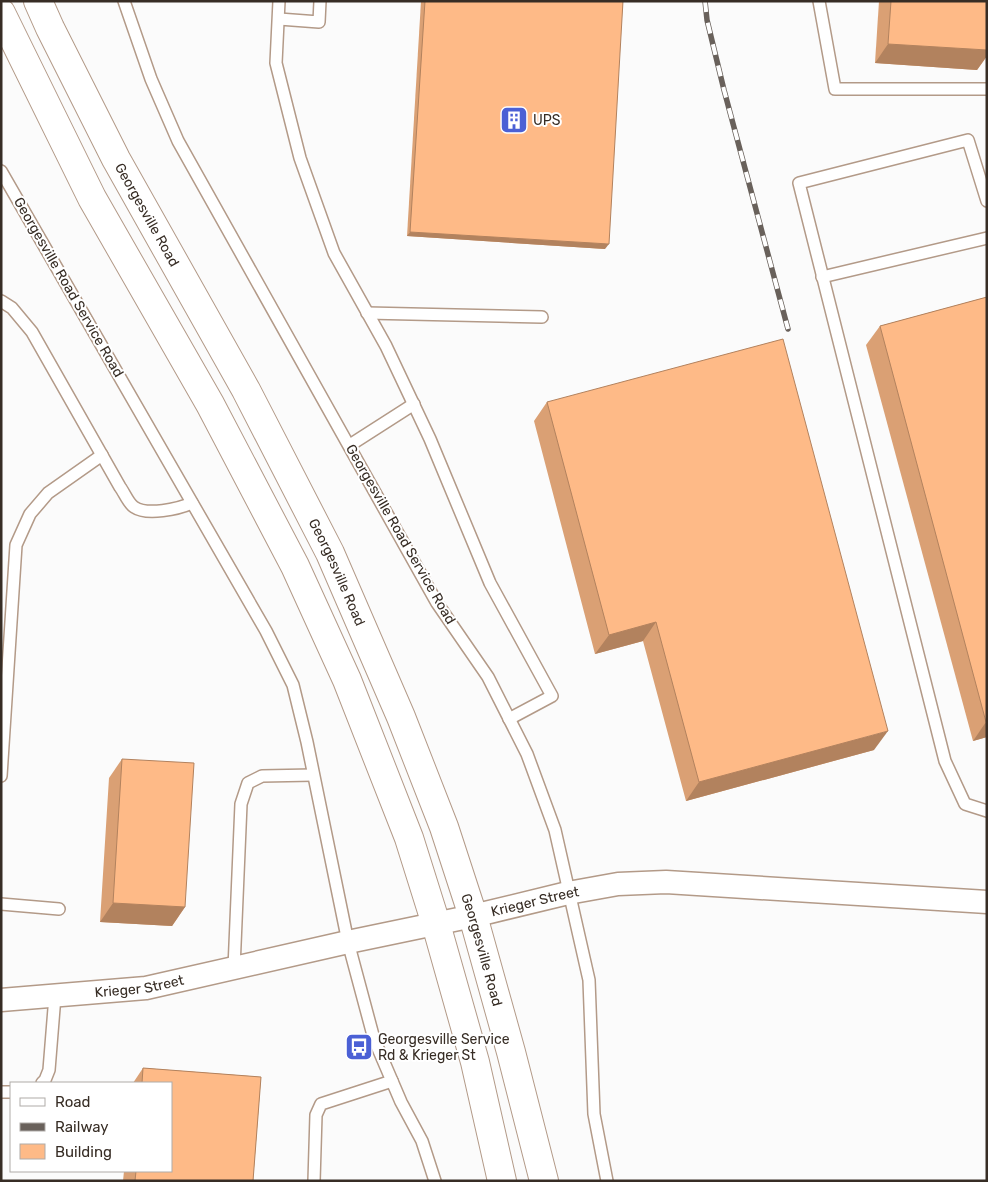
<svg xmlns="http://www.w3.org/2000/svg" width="988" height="1182" font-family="Rubik,sans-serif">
	<rect width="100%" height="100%" fill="#fbfbfb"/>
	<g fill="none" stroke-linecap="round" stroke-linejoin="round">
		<g stroke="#b39a88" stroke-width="14">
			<g id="lane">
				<polyline points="124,1 151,79 178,141 437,603 488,677 527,754 555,830 589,980 594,1114 607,1181"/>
				<polyline points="279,1 276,63 300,158 334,253 386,346 430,439 490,583 552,696 509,719"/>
				<polyline points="819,1 835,89 987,89"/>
				<polyline points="279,19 319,22 320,1"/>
				<polyline points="1,171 266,631 293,685 307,742 348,942 374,1039 401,1102 422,1141 435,1181"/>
				<polyline points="987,201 968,140 799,183 945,761 965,804 987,811"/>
				<polyline points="822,277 987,238"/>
				<path d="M1,301L12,308L32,332L120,487C124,492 128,503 134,507C147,516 178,509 192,503"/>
				<polyline points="367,313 542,317"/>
				<polyline points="350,445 414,404"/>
				<polyline points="1,776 16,545 30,514 48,493 102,455"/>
				<polyline points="1,904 59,909"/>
				<polyline points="234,968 241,804 248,783 262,776 313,775"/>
				<polyline points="42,1083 45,1080 49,1070 55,996"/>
				<polyline points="1,1092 11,1092"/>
				<polyline points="314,1181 316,1115 321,1104 392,1081"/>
			</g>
		</g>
		<g stroke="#b39a88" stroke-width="25">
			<g id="street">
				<path id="s1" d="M1,1000L146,988L348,942L473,916L568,893L618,884L666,882L987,902"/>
			</g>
		</g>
		<g stroke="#b39a88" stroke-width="30">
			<g id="secondary">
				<path id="s2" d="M38,1L50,28L116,159L246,390L330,553L401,717L444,827L473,916L511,1052L544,1181"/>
				<polyline points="1,13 92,198 210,404 295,566 347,680 409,838 436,924 475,1062 502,1181"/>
			</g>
		</g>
		<use href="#lane" stroke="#fff" stroke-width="11"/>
		<use href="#street" stroke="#fff" stroke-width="22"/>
		<use href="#secondary" stroke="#fff" stroke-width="28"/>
		<g stroke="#69615b" stroke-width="5.5">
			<polyline id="rail" points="705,1 707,20 724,90 788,329"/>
		</g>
		<use href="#rail" stroke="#fff" stroke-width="4" stroke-dasharray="11" stroke-linecap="butt"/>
	</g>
	<g fill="#daa074">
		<polygon points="421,1 623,1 605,249 407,236"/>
		<polygon points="879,1 987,1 987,56 977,70 875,63"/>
		<polygon points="987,297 987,737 973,741 866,345 880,326"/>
		<polygon points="547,402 874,750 686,801 643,641 595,654 534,421"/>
		<polygon points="122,759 185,907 172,926 100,922 109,778"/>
		<polygon points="143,1068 261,1077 253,1181 123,1181 124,1171 171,1171 171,1083 133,1083"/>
	</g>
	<g fill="#b2825e">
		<polygon points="888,44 987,50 987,56 977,70 875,63"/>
		<polygon points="410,232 609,244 605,249 407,236"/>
		<polygon points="656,622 643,641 595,654 609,635"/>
		<polygon points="986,722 987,722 987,737 973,741"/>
		<polygon points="888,731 874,750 686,801 699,782"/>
		<polygon points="113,903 185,907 172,926 100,922"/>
	</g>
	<g fill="#feba87" stroke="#b2825e">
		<polygon points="425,1 623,1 609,244 410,232"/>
		<polygon points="891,1 987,1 987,50 888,44"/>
		<polygon points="987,297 987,722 986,722 880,326"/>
		<polygon points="783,339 888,731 699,782 656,622 609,635 547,402"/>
		<polygon points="122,759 194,763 185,907 113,903"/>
		<polygon points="143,1068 261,1077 253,1181 135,1181 136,1171 171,1171 171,1083 142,1083"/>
	</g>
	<defs>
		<g id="building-square" transform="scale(1.4375)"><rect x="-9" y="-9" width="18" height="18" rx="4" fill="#4b60d5" stroke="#fff"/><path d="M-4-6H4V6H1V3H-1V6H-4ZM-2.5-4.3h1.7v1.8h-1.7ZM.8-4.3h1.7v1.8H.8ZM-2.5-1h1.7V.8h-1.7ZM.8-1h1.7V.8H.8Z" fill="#fff"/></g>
		<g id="bus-square" transform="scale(1.4375)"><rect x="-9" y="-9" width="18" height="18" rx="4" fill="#4b60d5" stroke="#fff"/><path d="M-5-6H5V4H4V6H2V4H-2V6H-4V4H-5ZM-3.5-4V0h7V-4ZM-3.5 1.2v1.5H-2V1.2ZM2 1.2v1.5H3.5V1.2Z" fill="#fff"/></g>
	</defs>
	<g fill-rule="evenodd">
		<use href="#building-square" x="514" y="120"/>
		<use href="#bus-square" x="359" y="1047"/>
	</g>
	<g text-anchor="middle" stroke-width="4" stroke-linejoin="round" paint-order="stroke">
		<g font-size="14" fill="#372d25" stroke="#fff" text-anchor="start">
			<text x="533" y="125">UPS</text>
			<text x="378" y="1044">Georgesville Service<tspan x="378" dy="16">Rd &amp; Krieger St</tspan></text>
		</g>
		<g font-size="14" fill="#372d25" stroke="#fff">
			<text dy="5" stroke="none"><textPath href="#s2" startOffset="240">Georgesville Road</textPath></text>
			<text transform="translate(69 287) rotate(60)" y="5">Georgesville Road Service Road</text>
			<text transform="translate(401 534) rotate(60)" y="5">Georgesville Road Service Road</text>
			<text dy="5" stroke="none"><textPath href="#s2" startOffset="645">Georgesville Road</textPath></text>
			<text dy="5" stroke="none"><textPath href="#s1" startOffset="544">Krieger Street</textPath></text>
			<text dy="5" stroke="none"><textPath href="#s2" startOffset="1050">Georgesville Road</textPath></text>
			<text dy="5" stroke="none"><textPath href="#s1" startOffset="139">Krieger Street</textPath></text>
		</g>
	</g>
	<rect width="988" height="1182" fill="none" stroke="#372d25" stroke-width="5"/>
	<rect x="10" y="1082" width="162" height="90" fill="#ffffff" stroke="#afaba8"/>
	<rect x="20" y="1098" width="25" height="8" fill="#ffffff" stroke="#afaba8"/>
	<text x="55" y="1107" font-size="15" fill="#372d25">Road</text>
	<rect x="20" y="1123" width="25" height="8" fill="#69615b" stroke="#afaba8"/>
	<text x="55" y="1132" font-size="15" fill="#372d25">Railway</text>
	<rect x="20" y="1144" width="25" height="15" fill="#feba87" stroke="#afaba8"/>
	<text x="55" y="1157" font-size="15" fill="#372d25">Building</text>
</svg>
